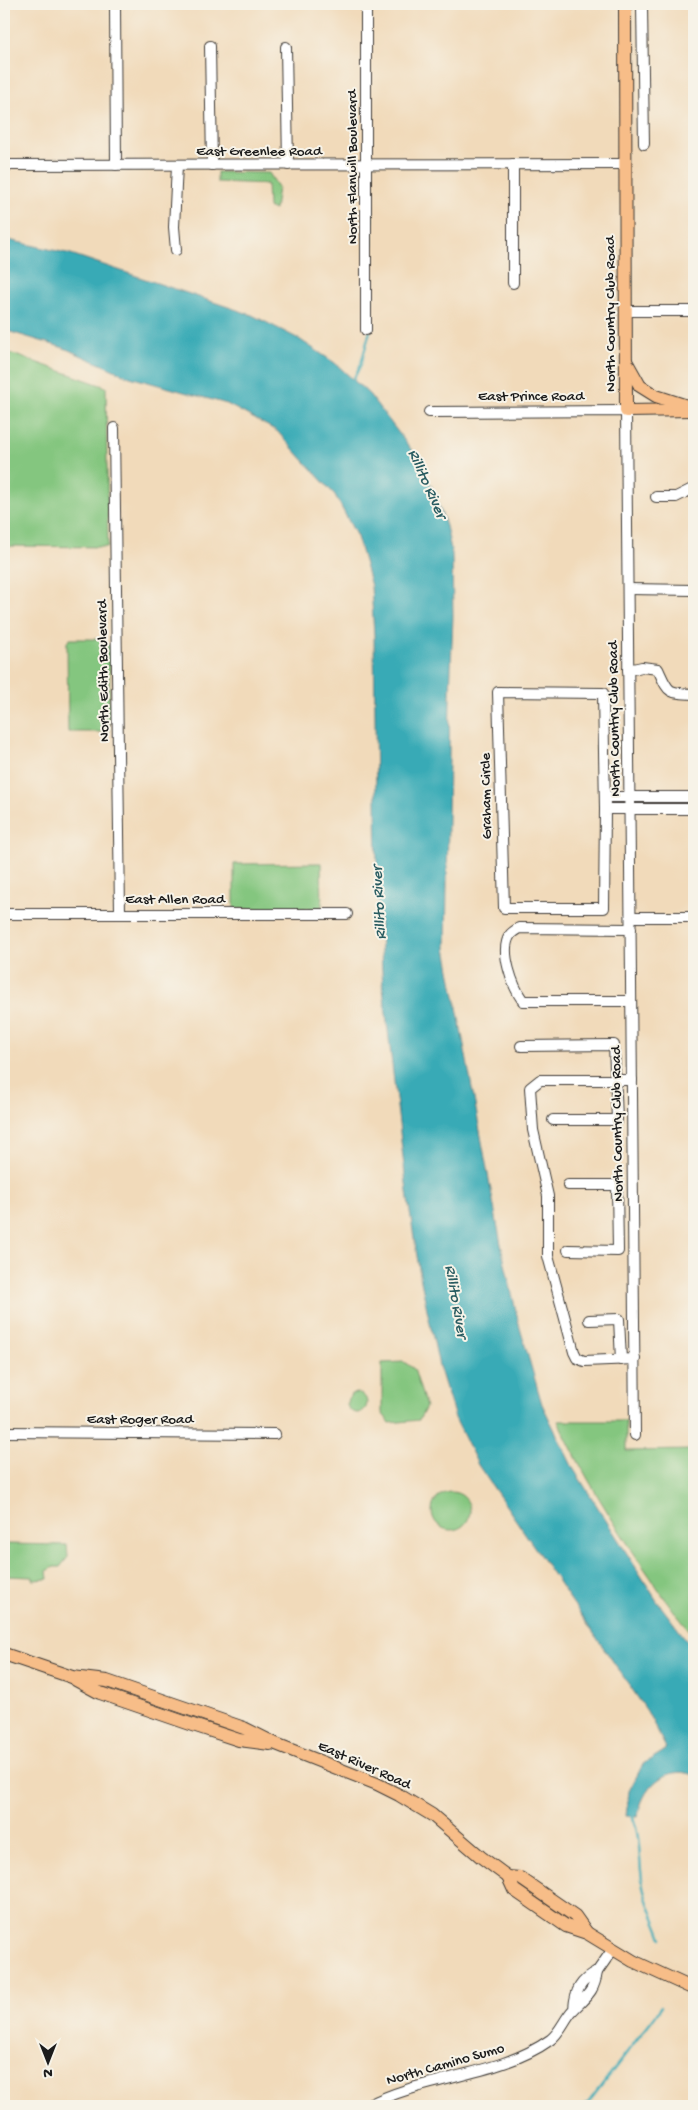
<svg xmlns="http://www.w3.org/2000/svg" width="698" height="2110" font-family="'Gochi Hand',sans-serif">
	<rect width="100%" height="100%" fill="#f7f3e8"/>
	<filter id="ink" filterUnits="userSpaceOnUse"><feTurbulence type="fractalNoise" baseFrequency=".02" numOctaves="2"/><feDisplacementMap in="SourceGraphic" scale="10" xChannelSelector="R" yChannelSelector="G"/><feConvolveMatrix kernelMatrix="1 2 1 2 8 2 1 2 1" color-interpolation-filters="sRGB"/></filter>
	<filter id="wash" filterUnits="userSpaceOnUse"><feTurbulence type="fractalNoise" baseFrequency=".0096" numOctaves="4" result="noise"/><feDisplacementMap in="SourceGraphic" scale="20" xChannelSelector="R" yChannelSelector="G"/><feGaussianBlur stdDeviation="1.12" result="paint"/><feColorMatrix in="noise" values="0 0 0 0 0 0 0 0 0 0 0 0 0 0 0 0 0 1.4 0 .05"/><feComposite in="paint" operator="in"/></filter>
	<g filter="url(#wash)">
		<rect width="100%" height="100%" fill="#f1daba"/>
		<g fill="#84c67f" stroke="#50714e">
			<polygon points="217,172 269,173 278,187 275,210 268,207 267,184 217,182"/>
			<polygon points="4,351 106,387 108,547 4,546"/>
			<polygon points="70,639 103,639 110,646 109,732 68,732 67,642"/>
			<polygon points="321,863 322,908 234,909 234,864"/>
			<polygon points="404,1362 414,1369 426,1407 419,1420 390,1423 382,1413 382,1363"/>
			<circle cx="357" cy="1403" r="10"/>
			<path d="M558,1421H626V1451L694,1450V1635C675,1615 660,1591 644,1568C612,1521 582,1473 558,1421Z"/>
			<circle cx="451" cy="1511" r="19"/>
			<polygon points="5,1544 67,1545 68,1557 60,1567 54,1567 47,1571 48,1579 33,1580 33,1577 5,1576"/>
		</g>
		<path fill="#39aab6" stroke="#2a6369" d="M4,239L71,254L252,315L299,339L335,363L369,394L414,453L434,491L446,526L452,554L453,616L450,695L446,948L503,1255L520,1328L542,1404L573,1468L657,1601L694,1650V1775C665,1764 641,1789 638,1817L626,1816L629,1791L643,1764L664,1751L666,1748L647,1711L478,1465L455,1418L439,1366L421,1281L408,1200L383,988L377,881L374,635L371,586L357,537L335,495L277,431L227,404L130,377L64,348L4,330Z"/>
		<g fill="none" stroke-linecap="round" stroke-linejoin="round">
			<g stroke="#39aab6" stroke-width="2.5">
				<polyline points="371,303 372,185"/>
				<polyline points="352,382 361,364 370,331"/>
				<path d="M632,1815C642,1839 638,1865 644,1891C648,1906 657,1923 662,1938"/>
				<polyline points="582,2106 588,2103 658,2012 661,2006"/>
			</g>
		</g>
	</g>
	<g filter="url(#ink)">
		<g fill="none" stroke-linecap="round" stroke-linejoin="round">
			<g stroke="#3c3834" stroke-width="12">
				<g id="minor">
					<polyline points="115,4 116,165"/>
					<polyline points="366,4 366,330"/>
					<polyline points="642,4 644,144"/>
					<polyline points="210,46 212,165"/>
					<polyline points="286,47 288,165"/>
					<polyline points="513,164 513,283"/>
					<polyline points="4,165 624,164"/>
					<polyline points="176,250 174,227 177,165"/>
					<polyline points="626,311 694,311"/>
					<polyline points="429,412 626,411 635,1435"/>
					<polyline points="114,428 120,913"/>
					<polyline points="656,497 676,497 694,488"/>
					<polyline points="628,589 694,590"/>
					<path d="M628,670L642,667L658,669C669,693 667,693 694,694"/>
					<polygon points="498,692 603,693 605,809 604,908 504,908"/>
					<polyline points="605,797 694,797"/>
					<polyline points="605,809 694,809"/>
					<polyline points="4,914 347,914"/>
					<polyline points="631,917 694,917"/>
					<path d="M631,929L519,928C516,930 512,932 510,935C499,951 513,987 523,1001H631"/>
					<polyline points="521,1046 614,1045 617,1120 553,1120"/>
					<polyline points="632,1080 540,1080 530,1088 533,1130 548,1196 548,1256 574,1352 577,1358 584,1361 635,1359"/>
					<polyline points="568,1185 617,1185 618,1251 568,1250"/>
					<polyline points="589,1320 619,1319 621,1360"/>
					<polyline points="4,1432 275,1434"/>
					<polyline points="597,1972 613,1949"/>
					<path d="M367,2106C423,2076 498,2077 550,2040C560,2033 565,2018 573,2010C586,1996 594,1993 597,1972C581,1980 575,1990 574,2009"/>
				</g>
			</g>
			<g stroke="#3c3834" stroke-width="14">
				<g id="major">
					<polyline points="625,4 626,411 694,410"/>
					<polyline points="626,361 640,386 656,396 687,406"/>
					<polyline points="4,1654 72,1677 107,1681 244,1728 276,1744 377,1784 399,1795 432,1815 481,1857 508,1877 520,1878 575,1916 587,1933"/>
					<polyline points="76,1680 100,1693 196,1726 239,1740 270,1744"/>
					<polyline points="508,1877 514,1890 566,1926 587,1933 633,1961 694,1989"/>
				</g>
			</g>
			<use href="#minor" stroke="#fff" stroke-width="10"/>
			<use href="#major" stroke="#f7bd88" stroke-width="12"/>
		</g>
	</g>
	<g text-anchor="middle" stroke-width="4" stroke-linejoin="round" paint-order="stroke">
		<g font-size="15" fill="#1c1c1c" stroke="#f7f3e8">
			<text x="259" y="155">East Greenlee Road</text>
			<text transform="translate(351 167) rotate(-90)" y="5">North Flanwill Boulevard</text>
			<text transform="translate(609 314) rotate(-90)" y="5">North Country Club Road</text>
			<text x="531" y="400">East Prince Road</text>
			<text transform="translate(102 671) rotate(-91)" y="5">North Edith Boulevard</text>
			<text transform="translate(613 719) rotate(-91)" y="5">North Country Club Road</text>
			<text transform="translate(485 796) rotate(-91)" y="5">Graham Circle</text>
			<text x="175" y="903">East Allen Road</text>
			<text transform="translate(616 1124) rotate(-91)" y="5">North Country Club Road</text>
			<text x="140" y="1423">East Roger Road</text>
			<text transform="translate(365 1764) rotate(24)" y="5">East River Road</text>
			<text transform="translate(445 2063) rotate(-16)" y="5">North Camino Sumo</text>
		</g>
		<g font-size="16" font-style="italic" fill="#295c61" stroke="#f7f3e8">
			<text transform="translate(429 483) rotate(66)" y="6">Rillito River</text>
			<text transform="translate(377 903) rotate(-93)" y="6">Rillito River</text>
			<text transform="translate(458 1301) rotate(80)" y="6">Rillito River</text>
		</g>
	</g>
	<rect width="698" height="2110" fill="none" stroke="#f7f3e8" stroke-width="20"/>
	<g transform="translate(48 2062) rotate(180)" stroke="#f7f3e8" stroke-width="4" paint-order="stroke">
	<path d="M0-4L9 19L0 12L-9 19Z" fill="#1c1c1c"/>
	<text y="-8" font-size="14" font-weight="bold" text-anchor="middle" fill="#1c1c1c">N</text>
	</g>
</svg>
